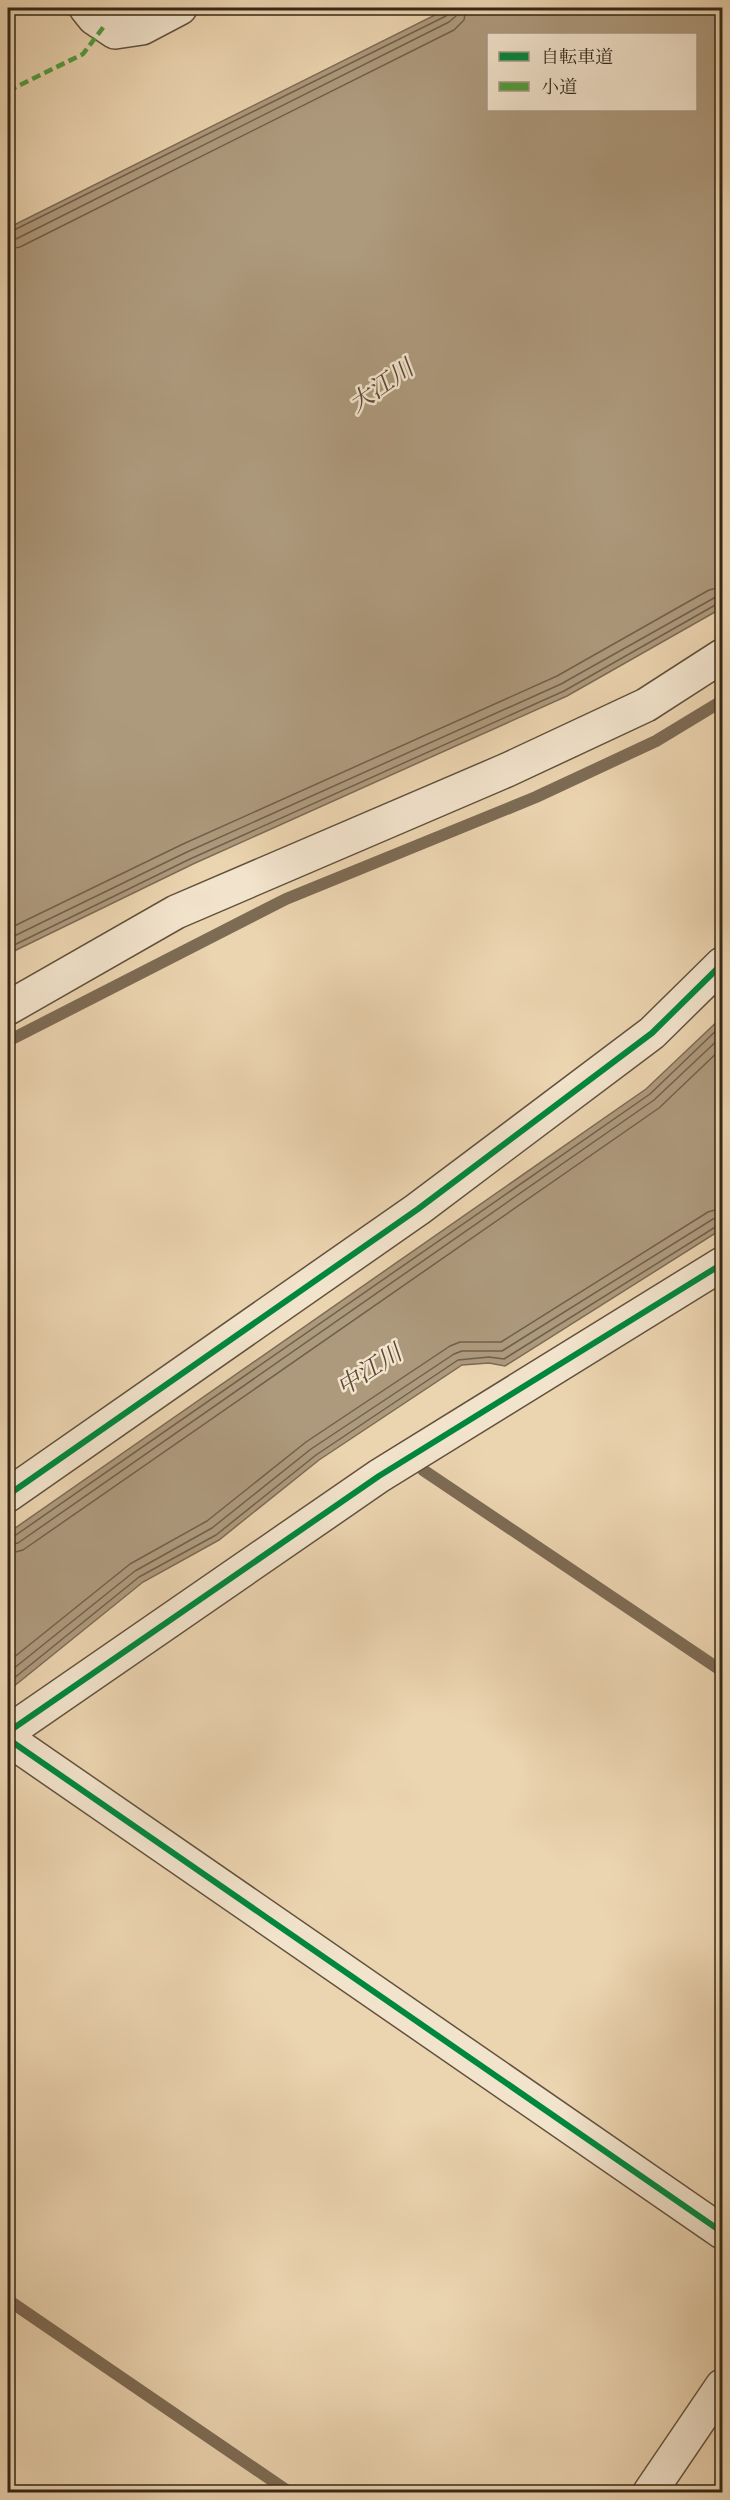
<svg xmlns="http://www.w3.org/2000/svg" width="730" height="2500" font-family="'IM FELL DW Pica','Noto Serif JP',serif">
	<rect width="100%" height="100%" fill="#ebd4b0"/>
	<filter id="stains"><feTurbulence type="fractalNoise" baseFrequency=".00333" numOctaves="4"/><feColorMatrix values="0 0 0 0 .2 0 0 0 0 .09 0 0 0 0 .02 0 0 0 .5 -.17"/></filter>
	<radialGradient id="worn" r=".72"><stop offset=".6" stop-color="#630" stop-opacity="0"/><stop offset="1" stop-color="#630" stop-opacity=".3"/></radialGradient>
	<g fill="#ad997c" stroke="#7d6b54" stroke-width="1.5" fill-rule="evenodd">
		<path d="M449,8H722V608L567,696L193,864L8,954V228ZM488,34H696V110H488Z"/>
		<polygon points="722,1017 722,1229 505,1366 489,1363 462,1365 319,1460 219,1540 143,1582 8,1691 8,1533 646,1089"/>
	</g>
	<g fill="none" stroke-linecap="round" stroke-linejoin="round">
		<g stroke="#71604a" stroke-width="1.5">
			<polyline points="8,233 446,16 450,8"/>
			<polyline points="8,240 16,239 449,22 456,16 457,8"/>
			<polyline points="8,249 20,247 454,30 464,20 466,8"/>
			<polyline points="8,929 183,844 557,676 709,590 722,587"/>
			<polyline points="8,939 187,852 561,684 714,598 722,596"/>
			<polyline points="8,948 190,859 564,691 717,604 722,603"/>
			<polyline points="8,1538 13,1537 650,1094 722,1025"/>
			<polyline points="8,1545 18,1543 654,1100 722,1036"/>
			<polyline points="8,1554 23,1550 659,1108 722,1048"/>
			<polyline points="8,1662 130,1564 207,1521 306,1442 450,1346 460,1342 501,1342 708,1212 722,1208"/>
			<polyline points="8,1673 135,1571 212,1528 311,1449 454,1354 462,1351 502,1351 713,1219 722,1217"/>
			<polyline points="8,1683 139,1577 216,1535 316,1455 458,1360 489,1357 504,1359 717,1226 722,1225"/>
		</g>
		<g stroke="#7d6b54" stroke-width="12">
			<polyline points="8,1041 286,899 536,797 656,741 722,701"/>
			<polyline points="423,1470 722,1671"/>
			<polyline points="8,2300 289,2492"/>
			<polyline points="716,2492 722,2483"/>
		</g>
		<g stroke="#62523d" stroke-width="36">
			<g id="minor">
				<polyline points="86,8 94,18 115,32 142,28 180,8"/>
				<polyline points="8,1008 176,912 507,770 646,705 722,656"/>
				<polyline points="8,1495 418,1209 652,1033 722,964"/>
				<polyline points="8,1732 379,1476 722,1264"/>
				<polyline points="8,1739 722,2232"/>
				<polyline points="650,2492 722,2386"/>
			</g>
		</g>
		<use href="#minor" stroke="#f2e3cc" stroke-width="33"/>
		<polyline stroke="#519c3d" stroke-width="4.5" stroke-dasharray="9 4.5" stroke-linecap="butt" points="8,91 83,54 105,25"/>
		<g stroke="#f2e3cc" stroke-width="10">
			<g id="cycleway">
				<polyline points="8,1495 418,1209 652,1033 722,964"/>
				<polyline points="8,1732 379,1476 722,1264"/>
				<polyline points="8,1739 722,2232"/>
			</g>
		</g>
		<use href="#cycleway" stroke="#00873e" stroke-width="6"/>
	</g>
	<g text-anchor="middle" stroke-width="5" stroke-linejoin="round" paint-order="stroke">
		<g font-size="24" font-style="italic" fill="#594935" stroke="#f2e3cc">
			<text transform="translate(381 386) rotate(-35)" y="8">大江川</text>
			<text transform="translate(369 1370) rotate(-33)" y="8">中江川</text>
		</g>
	</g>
	<rect width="730" height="2500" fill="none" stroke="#ebd4b0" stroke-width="30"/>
	<rect x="9" y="9" width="712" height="2482" fill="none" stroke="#352717" stroke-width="3"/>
	<rect x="15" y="15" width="700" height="2470" fill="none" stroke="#352717" stroke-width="1.5"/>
	<rect x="487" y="33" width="210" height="78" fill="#f2e3cc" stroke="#a69884" stroke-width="1.5"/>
	<rect x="499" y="52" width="30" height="9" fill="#00873e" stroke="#a69884" stroke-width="1.5"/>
	<text x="541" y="63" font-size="18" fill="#352717">自転車道</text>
	<rect x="499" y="82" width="30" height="9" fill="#519c3d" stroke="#a69884" stroke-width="1.5"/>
	<text x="541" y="93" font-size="18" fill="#352717">小道</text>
	<rect width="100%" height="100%" filter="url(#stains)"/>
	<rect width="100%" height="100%" fill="url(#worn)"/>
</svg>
